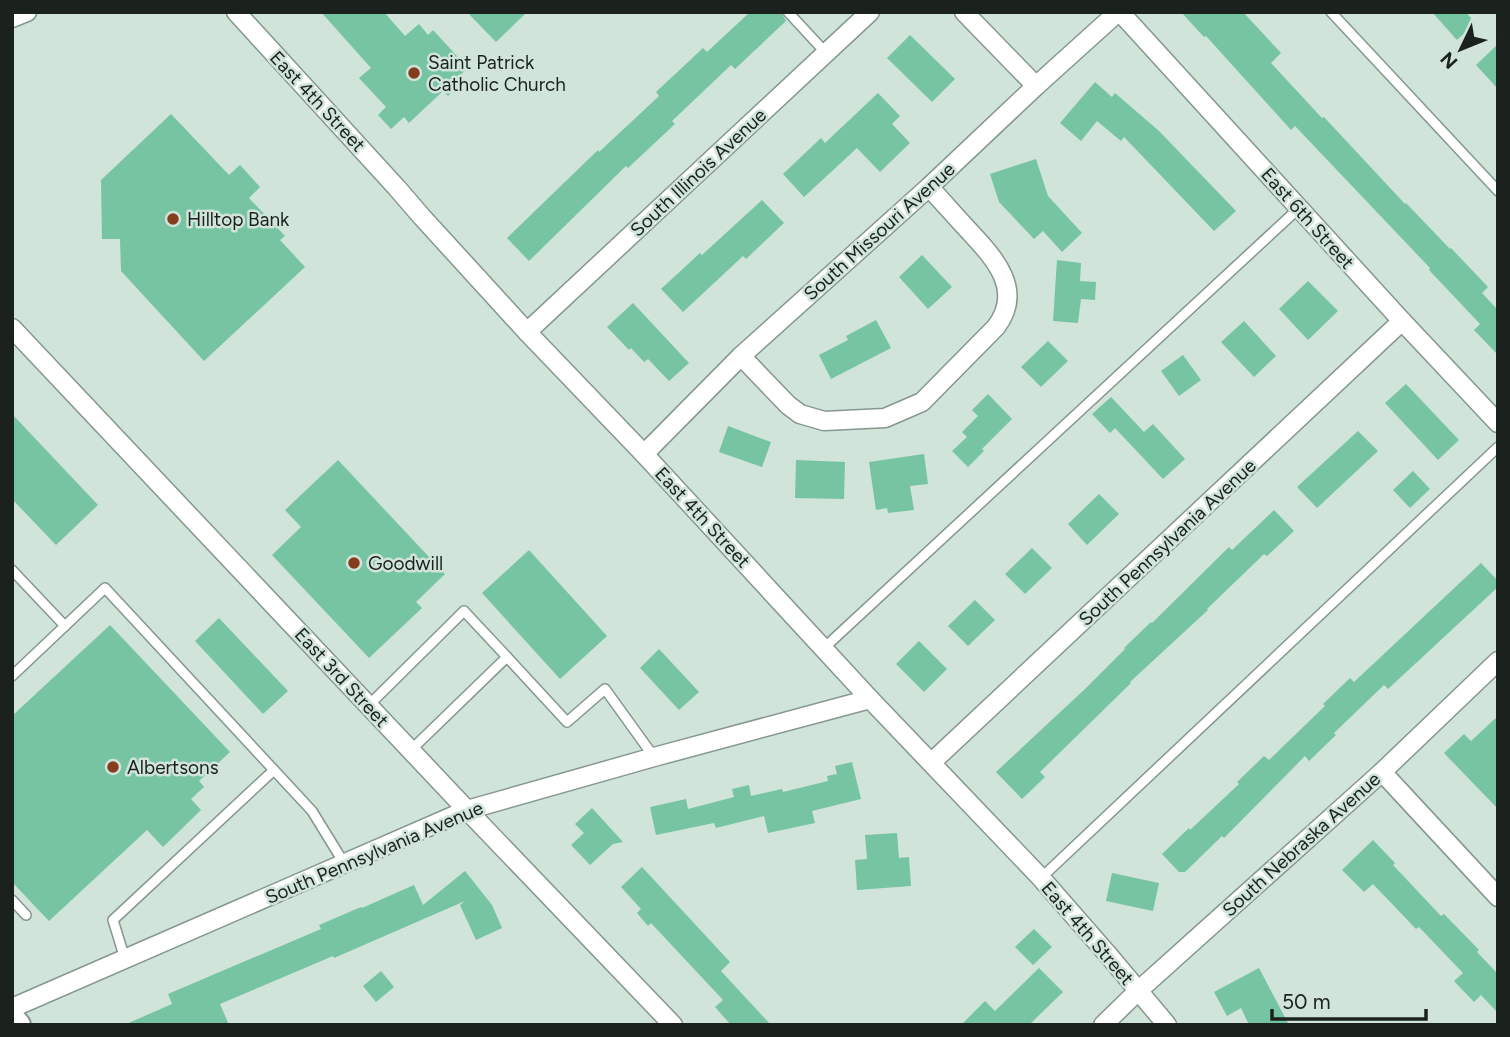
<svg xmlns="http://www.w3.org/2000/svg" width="1510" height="1037" font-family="Figtree,sans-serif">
	<rect width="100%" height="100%" fill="#d0e4da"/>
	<g fill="#76c4a2">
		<polygon points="321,12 384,12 405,36 419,24 428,35 433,30 468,68 456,79 460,84 448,96 443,91 409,123 404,117 391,129 378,115 386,107 359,78 371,68"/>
		<polygon points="467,12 527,12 496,42"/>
		<polygon points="750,12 781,12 786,21 735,69 731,65 672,121 675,124 628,168 626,166 529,261 507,238 598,150 599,152 659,96 656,92 703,48 707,52"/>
		<polygon points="1181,12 1243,12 1281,53 1271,63 1322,118 1324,117 1405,204 1406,203 1450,249 1451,248 1488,287 1482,293 1497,309 1498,307 1498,355 1474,330 1480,324 1429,270 1430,268 1295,126 1291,130 1206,36 1204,37"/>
		<polygon points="1432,12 1466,12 1475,23 1457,40"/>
		<polygon points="910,35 955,79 932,102 887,58"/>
		<polygon points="1498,44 1498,89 1476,65"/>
		<polygon points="1095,82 1112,97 1115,93 1159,131 1236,211 1214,231 1124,137 1121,141 1097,121 1081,141 1060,123"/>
		<polygon points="878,93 900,116 892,124 910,143 880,172 857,148 804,197 783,174 821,138 825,143"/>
		<polygon points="171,114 229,175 240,165 260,187 249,198 285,236 280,240 305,267 204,361 121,271 120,239 102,239 101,180"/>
		<polygon points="1036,159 1048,196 1082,233 1062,252 1043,231 1034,239 999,202 990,174"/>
		<polygon points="762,200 784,223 746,259 743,256 683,312 661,289 700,253 702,255"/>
		<polygon points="922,255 952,287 928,309 899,277"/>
		<polygon points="1057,260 1081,263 1080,281 1096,282 1095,300 1081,299 1078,323 1053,321"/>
		<polygon points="1308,281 1338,311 1308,340 1279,309"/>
		<polygon points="633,303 689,363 669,381 648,359 644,362 631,348 629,350 607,327"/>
		<polygon points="876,320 891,348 831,379 819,355 848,340 846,336"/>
		<polygon points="1244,321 1276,356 1254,377 1221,342"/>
		<polygon points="1048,341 1068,361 1041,387 1021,367"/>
		<polygon points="1183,355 1201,380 1179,396 1161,371"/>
		<polygon points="1406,384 1459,440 1438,460 1385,403"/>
		<polygon points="988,394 1012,419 982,449 984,451 968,467 952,451 967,437 962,432 978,416 972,410"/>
		<polygon points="1111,397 1144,432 1153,424 1185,459 1163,479 1115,428 1110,433 1092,414"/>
		<polygon points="12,414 98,505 56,545 12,499"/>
		<polygon points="728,426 771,442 762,467 719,452"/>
		<polygon points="1358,431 1378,451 1317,508 1297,487"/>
		<polygon points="924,454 928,484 910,486 914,510 888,513 887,508 876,510 869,462"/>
		<polygon points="338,460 445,574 416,602 422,608 369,658 272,555 301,527 285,510"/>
		<polygon points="796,460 845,462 844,499 795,498"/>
		<polygon points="1413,471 1430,489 1410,508 1393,490"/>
		<polygon points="1099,494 1119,514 1087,545 1068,524"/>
		<polygon points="1274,510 1294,531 1267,556 1264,554 1207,609 1208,610 1130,682 1131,683 1040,772 1045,777 1022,799 996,772 1085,689 1125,649 1124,648 1151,622 1152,623 1229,547 1232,550"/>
		<polygon points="1032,548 1052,568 1025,594 1005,574"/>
		<polygon points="529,550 607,636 560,679 482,593"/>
		<polygon points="1481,563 1498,581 1498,587 1388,689 1384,685 1334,733 1336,735 1309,761 1305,756 1224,838 1222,836 1185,872 1179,872 1162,854 1189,828 1190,830 1239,784 1237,782 1264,756 1269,760 1325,706 1323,704 1350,678 1354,682"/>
		<polygon points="975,600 995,620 968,646 948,626"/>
		<polygon points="219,618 288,691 263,714 195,641"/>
		<polygon points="110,625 230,752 199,781 204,787 191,799 201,810 163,847 147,830 49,921 12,882 12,716"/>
		<polygon points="919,641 947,669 924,692 896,664"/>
		<polygon points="659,649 699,692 679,710 640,668"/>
		<polygon points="1498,716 1498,809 1444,753 1464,734 1471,741"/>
		<polygon points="852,762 861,799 812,811 815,823 768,833 764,816 716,828 714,823 656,835 650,807 686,799 688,809 734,797 732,789 749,785 751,796 782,789 783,792 828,781 827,776 837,774 835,766"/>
		<polygon points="592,808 623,842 613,844 590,865 571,845 584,833 575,824"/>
		<polygon points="897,833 899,858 909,857 911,886 857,890 855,860 867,859 865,835"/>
		<polygon points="1373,840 1395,863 1393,865 1441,916 1444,914 1479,950 1477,952 1498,974 1498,1013 1481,995 1474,1002 1454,981 1463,973 1419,927 1416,929 1373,884 1364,892 1342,870"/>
		<polygon points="642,867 730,962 721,971 771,1025 731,1025 715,1007 723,1000 651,923 648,926 637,913 641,909 621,887"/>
		<polygon points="465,871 492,905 502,928 476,940 460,905 465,901 334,958 333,956 220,1004 229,1025 124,1025 172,1004 168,994 321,929 319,925 361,907 362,908 414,885 423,905"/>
		<polygon points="1112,873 1159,883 1153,911 1106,901"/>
		<polygon points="1034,929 1052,947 1033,965 1015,947"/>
		<polygon points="1039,968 1063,992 1029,1025 961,1025 985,1001 995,1011"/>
		<polygon points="1259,968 1289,1025 1249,1025 1241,1008 1227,1016 1214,992"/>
		<polygon points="381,971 394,987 376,1002 363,986"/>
	</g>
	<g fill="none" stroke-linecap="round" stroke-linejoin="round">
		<g stroke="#85978e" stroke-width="12">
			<g id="lane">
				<polyline points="788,12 826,53"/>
				<polyline points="1331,12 1498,191"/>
				<polyline points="12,570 65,626"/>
				<polyline points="824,648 1299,208"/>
				<polyline points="507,657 567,722 605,689 654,757"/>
				<polyline points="12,676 105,588 312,811 344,863"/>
				<polyline points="369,705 464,611 507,657 411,750"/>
				<polyline points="1041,878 1498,447"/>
				<polyline points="12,900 26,915"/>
				<polyline points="125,959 113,920 274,770"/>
			</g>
		</g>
		<g stroke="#85978e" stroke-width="21">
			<g id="street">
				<polyline points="236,12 397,188 422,217 527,332 644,454 870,699 1041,878 1110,957 1167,1025"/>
				<polyline points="964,12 1036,86"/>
				<polyline points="1120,12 1402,321 1498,423"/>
				<polyline points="12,18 27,12"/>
				<polyline points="12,328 467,810 673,1025"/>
				<polyline points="527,332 870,12"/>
				<path d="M741,356L788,405L800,414L824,421L885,418L922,402L996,327C1024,290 995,259 970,232C956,217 943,202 929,187"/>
				<polyline points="644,454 741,356 929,187 1036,86 1118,12"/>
				<polyline points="932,762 1402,321"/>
				<polyline points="1382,772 1498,897"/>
				<polyline points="12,1008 467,810 654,757 870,699"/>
				<polyline points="1103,1025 1138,991 1382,772 1498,661"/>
			</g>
		</g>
		<g stroke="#85978e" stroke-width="28">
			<polyline id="secondary" points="12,1018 18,1025"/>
		</g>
		<use href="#lane" stroke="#fff" stroke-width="9"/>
		<use href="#street" stroke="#fff" stroke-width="18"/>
		<use href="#secondary" stroke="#fff" stroke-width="24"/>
	</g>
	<g fill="#853e1d" stroke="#d0e4da" stroke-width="2.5">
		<circle cx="414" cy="73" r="7"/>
		<circle cx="173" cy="219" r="7"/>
		<circle cx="354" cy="563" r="7"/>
		<circle cx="113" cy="767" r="7"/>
	</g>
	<g text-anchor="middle" stroke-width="5" stroke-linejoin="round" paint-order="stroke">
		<g font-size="19" fill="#1b221e" stroke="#d0e4da" text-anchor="start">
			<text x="428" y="69">Saint Patrick<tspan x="428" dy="22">Catholic Church</tspan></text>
			<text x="187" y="226">Hilltop Bank</text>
			<text x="368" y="570">Goodwill</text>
			<text x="127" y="774">Albertsons</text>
		</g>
		<g font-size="19" fill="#1b221e" stroke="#d0e4da">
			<text transform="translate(318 101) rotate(47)" y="7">East 4th Street</text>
			<text transform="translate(698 172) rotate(-43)" y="7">South Illinois Avenue</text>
			<text transform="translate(1308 218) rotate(48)" y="7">East 6th Street</text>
			<text transform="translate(879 231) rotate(-42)" y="7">South Missouri Avenue</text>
			<text transform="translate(703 517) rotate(47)" y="7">East 4th Street</text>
			<text transform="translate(1167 542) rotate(-43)" y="7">South Pennsylvania Avenue</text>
			<text transform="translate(342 677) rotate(47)" y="7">East 3rd Street</text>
			<text transform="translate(1301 844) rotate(-42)" y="7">South Nebraska Avenue</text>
			<text transform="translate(374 852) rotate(-23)" y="7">South Pennsylvania Avenue</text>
			<text transform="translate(1088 933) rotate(49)" y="7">East 4th Street</text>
		</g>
	</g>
	<rect width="1510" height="1037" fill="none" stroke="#1b221e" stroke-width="28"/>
	<g transform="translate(1461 49) rotate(227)" stroke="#d0e4da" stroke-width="5" paint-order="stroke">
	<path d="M0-5L12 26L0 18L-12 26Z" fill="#1b221e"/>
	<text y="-10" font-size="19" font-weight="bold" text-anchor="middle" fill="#1b221e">N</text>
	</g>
	<path d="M1272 1009v10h154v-10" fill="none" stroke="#1b221e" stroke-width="3.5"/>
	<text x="1282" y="1009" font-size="21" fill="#1b221e" stroke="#d0e4da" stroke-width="5" paint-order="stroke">50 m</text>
</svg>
